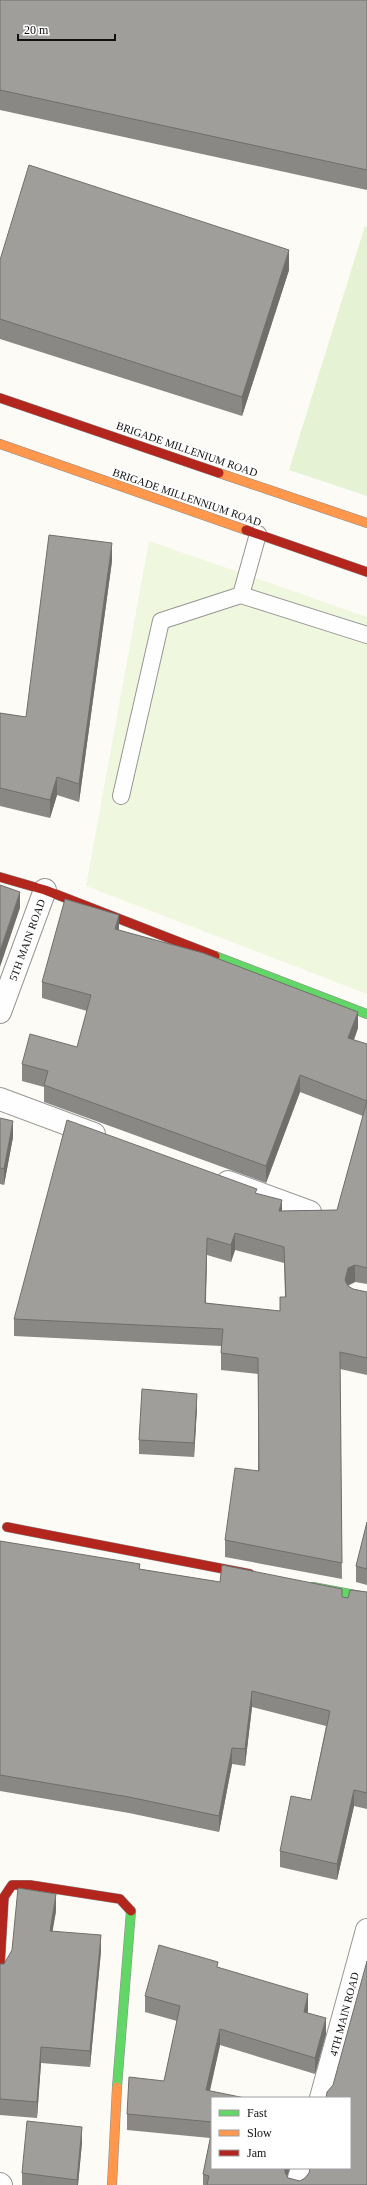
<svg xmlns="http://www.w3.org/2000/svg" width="367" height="2185" font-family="Georgia,serif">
	<rect width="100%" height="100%" fill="#fcfbf6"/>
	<polygon fill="#e5f3d4" points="365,226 367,227 367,496 289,470"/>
	<polygon fill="#eff7df" points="149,541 367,617 367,994 86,886"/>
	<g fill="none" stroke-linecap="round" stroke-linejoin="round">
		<g stroke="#969694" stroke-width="18">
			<g id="lane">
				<polyline points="241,595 367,635"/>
				<polyline points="121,796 161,621 241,595 258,534"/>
			</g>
		</g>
		<g stroke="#969694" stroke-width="24">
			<g id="street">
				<polyline points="0,1012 45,890"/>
				<polyline points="0,1099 94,1134"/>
				<polyline points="228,1182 310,1212"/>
				<polyline points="321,2098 367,1930"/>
				<polyline points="0,2184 1,2185"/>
				<polyline points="297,2185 302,2168"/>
			</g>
		</g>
		<g stroke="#8d8c8a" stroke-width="10">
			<g id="fast">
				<polyline points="215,956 367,1014"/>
				<polyline points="313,1587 367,1597"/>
				<polyline points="117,2087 131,1911"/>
			</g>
		</g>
		<g stroke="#8d8c8a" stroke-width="10">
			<g id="slow">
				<polyline points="0,444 246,530"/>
				<polyline points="219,473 367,523"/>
				<polyline points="112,2185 117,2087"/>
			</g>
		</g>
		<g stroke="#8d8c8a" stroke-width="10">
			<g id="jam">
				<polyline points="0,398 219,473"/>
				<polyline points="246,530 367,572"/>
				<polyline points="0,877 45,890 215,956"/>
				<polyline points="7,1527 250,1574"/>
				<polyline points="0,1965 4,1897 12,1885 30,1885 120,1899 131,1911"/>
			</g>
		</g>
		<use href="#lane" stroke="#fffefe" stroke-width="16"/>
		<use href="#street" stroke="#fffefe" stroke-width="22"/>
		<use href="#fast" stroke="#63d668" stroke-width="9"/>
		<use href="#slow" stroke="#ff974d" stroke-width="9"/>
		<use href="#jam" stroke="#b3261e" stroke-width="9"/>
	</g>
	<g fill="#8a8885" fill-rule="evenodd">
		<polygon points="0,0 367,0 367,190 0,110"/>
		<polygon points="0,260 289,270 242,416 0,339"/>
		<polygon points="112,561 79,802 57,795 50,818 0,806 0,713 26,717"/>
		<path d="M119,930L358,1028L354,1040L367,1044V1284L355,1282L348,1286L353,1289L367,1292V1375L340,1369L342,1579L225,1557V1540L258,1471V1374L221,1370V1346L14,1336V1319L257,1193L282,1211L337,1210L363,1116L300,1092L266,1183L44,1102V1087L22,1081V1064L77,1047L87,1011L42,998V982ZM235,1250L284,1263L285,1297L280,1311L206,1303L207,1255L231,1262Z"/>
		<polygon points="0,1118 13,1137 4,1185 0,1184"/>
		<polygon points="197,1408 194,1457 139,1454 139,1440"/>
		<polygon points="367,1522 367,1585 356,1582 356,1566"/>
		<polygon points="0,1541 140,1569 220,1582 348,1598 367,1592 367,1809 354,1806 337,1880 280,1867 280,1851 311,1800 326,1726 252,1707 245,1766 232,1764 219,1832 129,1813 0,1791"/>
		<polygon points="56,1911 52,1931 101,1951 90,2067 41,2063 37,2118 0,2115 0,1964 4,1964"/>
		<polygon points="218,1967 308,2010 308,2013 326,2034 315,2074 220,2045 210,2091 212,2098 212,2168 290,2168 287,2176 288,2178 300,2181 305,2178 309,2173 333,2085 367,2185 203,2185 203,2174 210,2138 127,2130 127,2114 164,2081 177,2021 145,2012 145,1996"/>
		<polygon points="82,2142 78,2185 22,2185 22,2173"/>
	</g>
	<g fill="#706f6c">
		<polygon points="289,250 289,270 242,416 242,397"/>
		<polygon points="112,543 112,561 79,802 79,784"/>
		<polygon points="57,777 57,795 50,818 50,800"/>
		<polygon points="20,892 20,908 0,967 0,951"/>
		<polygon points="119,915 119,932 115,929"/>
		<polygon points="358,1012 358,1028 348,1055 348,1038"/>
		<polygon points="300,1075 300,1092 266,1183 266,1166"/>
		<polygon points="13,1121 13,1137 4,1185 4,1169"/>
		<polygon points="282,1200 282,1217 279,1211"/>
		<polygon points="235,1233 235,1250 231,1262 231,1245"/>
		<polygon points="207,1238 207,1255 205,1319 205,1303"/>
		<polygon points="355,1265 355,1282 348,1285 345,1296 345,1280 348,1268"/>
		<polygon points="197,1394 197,1408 194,1457 194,1443"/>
		<polygon points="252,1691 252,1707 245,1766 245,1749"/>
		<polygon points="232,1748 232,1764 219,1832 219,1816"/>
		<polygon points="354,1790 354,1806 337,1880 337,1864"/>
		<polygon points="56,1894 56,1911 50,1947 50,1931"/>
		<polygon points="101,1935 101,1951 90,2067 90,2051"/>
		<polygon points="308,1994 308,2010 304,2029 304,2012"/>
		<polygon points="326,2018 326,2034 315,2074 315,2058"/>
		<polygon points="220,2029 220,2045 206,2106 206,2090"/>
		<polygon points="41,2047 41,2063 37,2118 37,2102"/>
		<polygon points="82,2127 82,2142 78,2185 77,2185"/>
		<polygon points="285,2168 290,2168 285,2182"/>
	</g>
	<g fill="#a09e9b" stroke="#706f6c" fill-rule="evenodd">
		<polygon points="0,0 367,0 367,170 0,90"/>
		<polygon points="29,165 289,250 242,397 0,319 0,260"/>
		<polygon points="49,535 112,543 79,784 57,777 50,800 0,788 0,713 26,717"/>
		<polygon points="0,885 20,892 0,951"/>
		<path d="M65,899L119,915L115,929L203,953L358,1012L348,1038L367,1044V1268L355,1265L348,1268L345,1280L348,1286L353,1289L367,1292V1358L340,1352L342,1563L225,1540L235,1468L259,1471L258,1358L221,1353L223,1329L14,1319L67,1120L257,1189L255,1193L282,1200L279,1211L337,1210L367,1101L300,1075L266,1166L44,1085L48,1071L22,1064L30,1034L77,1047L91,995L42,982ZM235,1233L284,1247L286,1297H280V1311L205,1303L207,1238L231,1245Z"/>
		<polygon points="0,1118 13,1121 4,1169 0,1168"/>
		<polygon points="142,1389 197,1394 194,1443 139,1440"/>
		<polygon points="367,1522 367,1569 356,1566"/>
		<polygon points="0,1541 140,1564 139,1569 220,1582 222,1565 342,1589 342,1597 348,1598 350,1590 367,1592 367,1793 354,1790 337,1864 280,1851 291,1796 311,1800 330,1711 252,1691 245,1749 232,1748 219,1816 129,1797 0,1775"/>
		<polygon points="18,1888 56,1894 50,1931 101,1935 90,2051 41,2047 37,2102 0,2099 0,1964 4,1964 12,1950"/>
		<polygon points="159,1945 218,1962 217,1967 308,1994 304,2012 326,2018 315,2058 220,2029 206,2090 245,2098 212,2098 212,2122 127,2114 129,2077 164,2081 180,2006 145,1996"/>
		<polygon points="367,1961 367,2185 207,2185 209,2176 203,2174 212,2130 212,2168 285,2168 285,2172 288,2178 300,2181 305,2178 309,2173 310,2168 350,2168 350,2098 326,2098 327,2092 333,2085"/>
		<polygon points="27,2121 82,2127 77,2180 22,2173"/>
	</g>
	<g text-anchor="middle" stroke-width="4" stroke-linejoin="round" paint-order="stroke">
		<g font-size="11" fill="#101010" stroke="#fff">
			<text transform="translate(187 449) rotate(19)" y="4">BRIGADE MILLENIUM ROAD</text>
			<text transform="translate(187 497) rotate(19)" y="4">BRIGADE MILLENNIUM ROAD</text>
			<text transform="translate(27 940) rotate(-70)" y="4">5TH MAIN ROAD</text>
			<text transform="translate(344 2014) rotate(-75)" y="4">4TH MAIN ROAD</text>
		</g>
	</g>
	<rect x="211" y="2097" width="140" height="72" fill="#ffffff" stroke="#9f9f9f"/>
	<rect x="219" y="2110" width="20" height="6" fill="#63d668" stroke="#9f9f9f"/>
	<text x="247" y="2117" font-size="12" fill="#101010">Fast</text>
	<rect x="219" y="2130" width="20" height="6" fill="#ff974d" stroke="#9f9f9f"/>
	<text x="247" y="2137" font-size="12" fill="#101010">Slow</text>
	<rect x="219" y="2150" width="20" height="6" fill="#b3261e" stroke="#9f9f9f"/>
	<text x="247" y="2157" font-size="12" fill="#101010">Jam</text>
	<path d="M18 34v6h97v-6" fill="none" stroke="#101010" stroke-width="2"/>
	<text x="24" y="34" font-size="12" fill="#101010" stroke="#ffffff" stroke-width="3" paint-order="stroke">20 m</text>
</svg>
